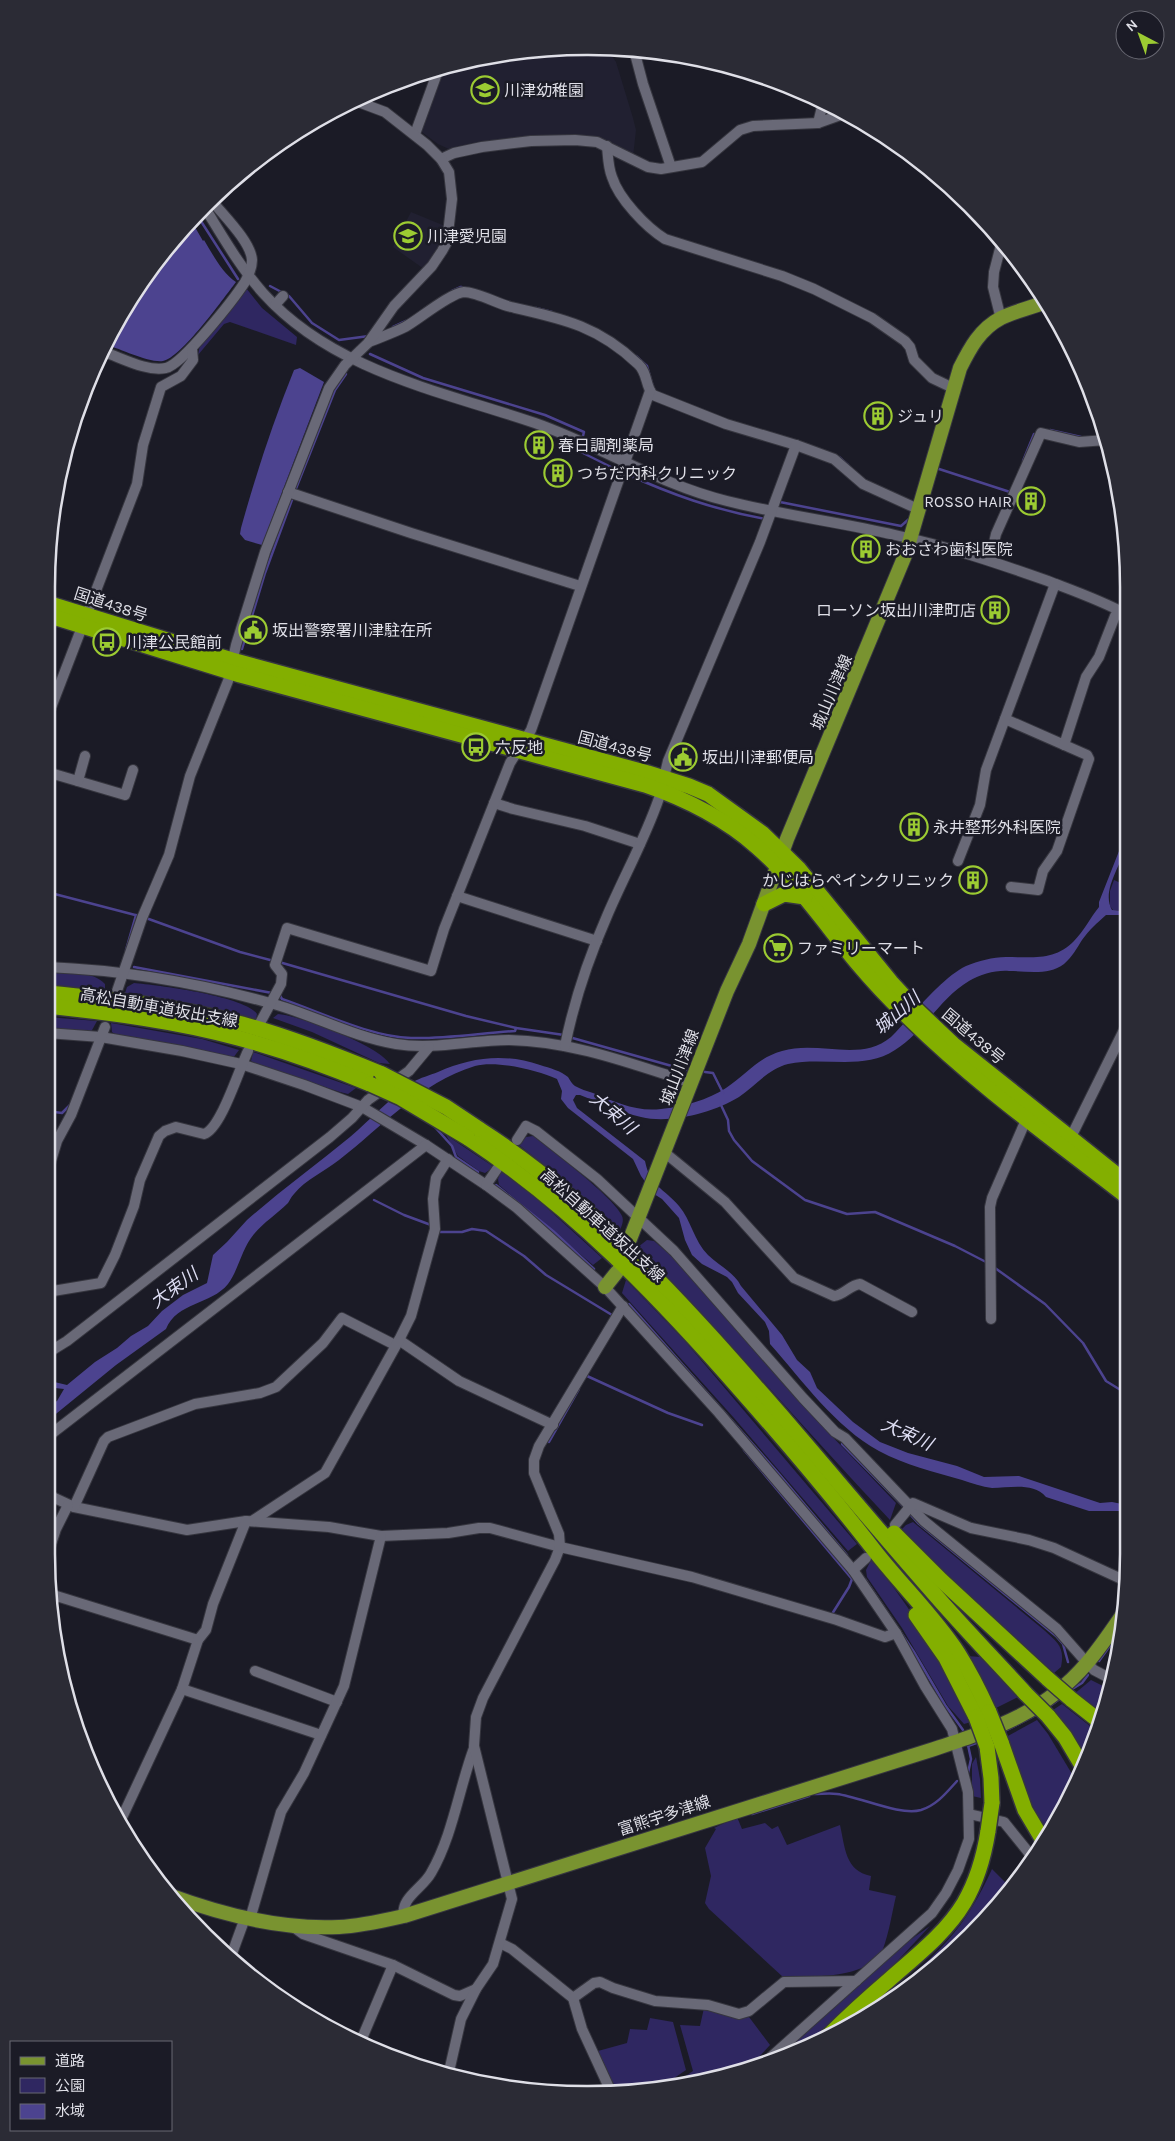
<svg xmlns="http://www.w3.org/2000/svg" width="1175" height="2141" font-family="Karla,'Noto Sans JP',sans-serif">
	<rect width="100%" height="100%" fill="#1b1b26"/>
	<g fill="#212031">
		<polygon points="552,47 607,49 616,62 633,118 636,130 633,157 608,142 451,150 438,144 419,130 442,67"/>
		<polygon points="411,212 445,226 442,241 424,269 393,247"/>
	</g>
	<g fill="#2f2761">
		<polygon points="246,288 262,308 297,337 296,345 230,322 224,324 198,355 200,345"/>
		<polygon points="1114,880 1125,885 1125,910 1113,910 1110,906 1110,891"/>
		<path d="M47,972C66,973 92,970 105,984V991L47,984Z"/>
		<path d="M134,983C157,985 245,996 257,1014L256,1019L165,999L125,993L127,987Z"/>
		<path d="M278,1014C301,1016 378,1045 390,1064L379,1063L312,1032L273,1018Z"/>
		<polygon points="47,1017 97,1021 91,1032 47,1029"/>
		<polygon points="111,1023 202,1039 239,1050 233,1058 116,1035 112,1032"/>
		<polygon points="253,1052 356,1088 348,1094 340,1092 257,1065 251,1061"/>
		<polygon points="446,1135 494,1167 485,1173 479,1171 458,1156"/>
		<path d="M533,1136C550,1149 616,1199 622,1216C624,1221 622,1225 620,1230L557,1175L519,1145L526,1137Z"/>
		<polygon points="501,1171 536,1198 602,1258 593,1265 499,1185 498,1179"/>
		<path d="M647,1240L654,1241L674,1258L825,1429L896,1503L890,1520C805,1430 725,1336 638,1247Z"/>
		<polygon points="626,1280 684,1340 857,1544 848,1551 734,1418 622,1293"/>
		<path d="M913,1522L1044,1630C1058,1643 1065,1647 1061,1667L1054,1673C1001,1627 950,1581 901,1530L906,1525Z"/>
		<path d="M871,1560C913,1607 944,1666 971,1722L964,1724L948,1706L902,1628L867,1577L866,1570Z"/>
		<polygon points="967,1656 981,1657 1018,1697 994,1709"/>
		<polygon points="1091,1680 1111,1690 1100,1718 1073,1695"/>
		<polygon points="1062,1704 1095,1730 1084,1757 1053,1710"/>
		<polygon points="1037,1720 1048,1734 1075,1779 1056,1824 1048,1837 1030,1805 1006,1737"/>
		<polygon points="976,1757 980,1779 981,1798 972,1796 972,1764"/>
		<path d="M737,1817L742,1829L765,1823L772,1829L778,1826L787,1845L840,1825C845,1847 845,1871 871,1876L869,1890L896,1896C892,1913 889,1933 883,1949C871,1979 809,1977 783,1977L709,1909L705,1903L711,1876L705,1848L716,1829L714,1828Z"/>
		<path d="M992,1869L1005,1882L1012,1877L1017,1883C974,1931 929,1982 871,2013L869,2011C896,1988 924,1967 947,1941C967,1919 980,1895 992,1869Z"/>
		<polygon points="930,1926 888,1971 799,2051 775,2060 910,1940"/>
		<polygon points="704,2008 739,2018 749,2017 770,2045 747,2070 727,2076 671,2086 693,2071 680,2025 700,2026"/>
		<polygon points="650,2018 673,2022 686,2070 661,2087 618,2094 598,2051 627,2043 630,2029 647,2030"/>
	</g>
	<g fill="#4c438f">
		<path d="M193,219L192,222L203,241L204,240C212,253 222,273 236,282C223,299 181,358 163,361C149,363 121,349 107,345L119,317L180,231Z"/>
		<path d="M300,368L324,382L262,545L245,540L240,534L241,528C256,474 273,422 294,370Z"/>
		<path d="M1125,827C1125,834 1126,842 1125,848C1121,866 1101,891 1112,910L1125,911V915H1106C1097,923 1089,930 1082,940C1077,948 1072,957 1064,964C1048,976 1027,971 1009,971C996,970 981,974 969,981C940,998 924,1032 895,1050C863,1071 824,1056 788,1064C768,1069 755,1086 739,1097C713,1113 670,1124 641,1117C620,1112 600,1103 580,1095H576L573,1100L577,1108L645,1161C650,1187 664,1188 679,1206C691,1220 694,1241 708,1255C719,1266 734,1272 741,1286L782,1335L797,1360L810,1372L817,1388L853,1422L880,1442L908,1453L957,1466L984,1477L1019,1476L1100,1503L1112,1502L1127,1505V1511H1089L1046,1497C1033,1482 1010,1488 992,1488C982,1487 972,1483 962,1480C934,1472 905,1465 879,1451C835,1427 803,1381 770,1344L769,1331L765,1322L738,1293L732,1282L727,1277L702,1264L692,1255L685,1240L679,1218L662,1199L654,1194L641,1176L633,1159L568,1108L561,1099L562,1091L557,1079C537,1070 496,1060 475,1066C420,1083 383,1126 339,1160C325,1171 305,1180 294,1194C291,1197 290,1200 288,1203C277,1214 264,1222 254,1234C242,1248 239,1269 228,1284C211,1305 177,1302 166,1329L116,1365L46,1422V1407L57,1401L64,1389L46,1387V1380L67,1385L95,1362L117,1348L131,1336L148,1326L162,1311L183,1295L207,1283L213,1255L227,1242L247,1220C280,1191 316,1165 350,1137C371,1119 390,1098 413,1082C420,1078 430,1075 438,1072C471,1057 505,1053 540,1065C550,1068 561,1071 568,1077C570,1080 572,1084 575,1086C580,1089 587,1091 593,1093C616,1102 636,1112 661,1109C682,1107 708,1100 726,1088C746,1075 757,1058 782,1051C819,1040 860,1063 891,1037C911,1017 941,978 966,966C978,961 993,957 1006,957C1032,957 1055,961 1074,941C1084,931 1090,918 1099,907V902L1121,846Z"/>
	</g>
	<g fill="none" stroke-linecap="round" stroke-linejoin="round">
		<g stroke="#4c438f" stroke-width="2.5">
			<polyline points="197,215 238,279"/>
			<polyline points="270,286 289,296 312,323 339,340 369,336"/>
			<polyline points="452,291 461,287 466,288"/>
			<polyline points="536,308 552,312"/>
			<polyline points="393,327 406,321"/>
			<polyline points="370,354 423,378 545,415 584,432 583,436"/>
			<polyline points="636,356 647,366 653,387"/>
			<polyline points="1050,430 1081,437"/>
			<polyline points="579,451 619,471"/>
			<polyline points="839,457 848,465"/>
			<polyline points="1023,461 1034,434"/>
			<polyline points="936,468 1010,492 1010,491"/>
			<path d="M624,473C673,495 712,509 765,519"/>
			<polyline points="295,491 335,390 346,374"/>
			<polyline points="780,502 901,526 909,519"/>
			<polyline points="242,649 265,573 293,497"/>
			<polyline points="47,892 139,916"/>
			<polyline points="146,918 240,952 274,961"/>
			<polyline points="126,950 136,915"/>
			<polyline points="279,962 466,1016 516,1028"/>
			<polyline points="134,967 272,993"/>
			<path d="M279,994L282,999C320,1012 371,1037 411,1038C445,1039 481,1033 515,1031L516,1028L564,1035"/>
			<polyline points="569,1037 686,1070"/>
			<polyline points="705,1072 713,1073 723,1093"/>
			<polyline points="721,1105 728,1120 729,1131 734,1140 752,1161 805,1200 847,1214 875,1212 955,1246 986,1262"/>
			<polyline points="47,1111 62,1113 70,1105"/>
			<polyline points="434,1126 452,1146 456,1157 478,1172"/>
			<polyline points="496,1185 553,1231 594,1269"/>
			<polyline points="374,1200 404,1215 431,1225"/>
			<polyline points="439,1232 462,1232 472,1229 486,1231 524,1256 546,1275 612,1315"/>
			<polyline points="995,1268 1045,1304 1083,1343 1106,1381 1127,1394"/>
			<polyline points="629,1304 779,1474 847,1555"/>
			<polyline points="587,1376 668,1413 702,1425"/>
			<polyline points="549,1442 579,1389"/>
			<polyline points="843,1442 842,1444 906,1509"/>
			<polyline points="744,1450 852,1579 849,1587 832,1614"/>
			<polyline points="909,1513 918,1523 1056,1636 1063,1644 1068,1662"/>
			<polyline points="865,1579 914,1652 945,1705 963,1730"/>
			<polyline points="1099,1661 1121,1630"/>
			<polyline points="1069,1691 1082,1683 1088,1675"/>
			<polyline points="1047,1708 1061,1698"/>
			<polyline points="1003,1732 1038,1714"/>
			<polyline points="968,1746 979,1742"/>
			<polyline points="968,1773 971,1759 968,1745"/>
			<path d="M814,1794C822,1794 830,1793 837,1794C860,1797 900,1816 921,1810C937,1805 947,1792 957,1781"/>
			<polyline points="752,1814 809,1796"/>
		</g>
		<g stroke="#36363f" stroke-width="12">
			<g id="minor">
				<polyline points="634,50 643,84 671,167"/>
				<polyline points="818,123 823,103"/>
				<polyline points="415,134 439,68"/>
				<path d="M607,146C608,156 608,167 612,177C619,199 646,227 665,239L782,276L814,289L872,318L905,341L910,347L914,360L932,378L953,388"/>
				<polyline points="441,159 454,153 482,147 531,141 575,140 597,142 648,167 661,169 702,162 740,130 753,126 818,123 846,113"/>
				<path d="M205,208C223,237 240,267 263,293C333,371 441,391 535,423C601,446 660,485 727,501C782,515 839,522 895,535C947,546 997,563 1048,581C1074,591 1100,600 1124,613"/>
				<polyline points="1001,245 994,272 993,287 1001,319"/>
				<polyline points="275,305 283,296"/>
				<path d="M369,342C381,337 393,333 405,327C418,320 450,293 464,292C477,292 498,304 511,307C564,319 598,326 638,364C648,373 645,386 653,395L726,424L796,445L834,459L863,484L918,509"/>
				<path d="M104,352C122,358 147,372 166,368C183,364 234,299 245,282C249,275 252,268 252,260C251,242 224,216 212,201"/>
				<polyline points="288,492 411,533 580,586"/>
				<polyline points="990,560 996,534 1041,433 1079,442 1106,440"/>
				<polyline points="47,718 137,484 143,445 161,387 181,376 193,360 192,349"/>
				<polyline points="1005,719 1087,755 1089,759 1057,851 1043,871 1038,890 1011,887"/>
				<polyline points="1064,745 1086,677 1099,657 1115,616 1124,609"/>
				<polyline points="47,772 125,795 133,770"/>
				<polyline points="78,781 85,756"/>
				<polyline points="494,803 513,809 585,826 640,844"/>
				<polyline points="958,861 980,805 986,770 1055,584"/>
				<polyline points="457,896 597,941"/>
				<path d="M47,967C122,970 198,983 270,1003C312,1014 352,1037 396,1044C434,1050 471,1040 509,1040C572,1041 632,1064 692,1083"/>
				<polyline points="117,991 142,918 169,855 190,776 228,681 236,645 265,552 329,388 345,365 368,343 394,306 432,266 442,251 447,242 452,199 449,172 441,159 427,145 385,112 353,100"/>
				<polyline points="260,1023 281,984 282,974 275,965 287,928 431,971 444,929 510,763 531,730 650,391"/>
				<polyline points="47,1033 101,1037 182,1051 241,1064 304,1085 362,1107 426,1145 486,1185 517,1208 605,1287 719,1413 853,1570 896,1633 925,1686 952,1729 968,1792 969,1839 958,1870 946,1893 932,1913 762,2065"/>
				<path d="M565,1046C574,1001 589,957 607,916C624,876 645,839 659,798C662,786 665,773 668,761L760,542L796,445"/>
				<polyline points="517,1140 526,1126 536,1131 597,1179 674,1251 803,1398 835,1432 845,1438 924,1521 1057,1629 1087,1663 1094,1670 1113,1680"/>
				<polyline points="1068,1143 1126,1026"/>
				<path d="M664,1152L725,1202L794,1278L834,1296C844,1295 850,1285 860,1284L912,1312"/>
				<polyline points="47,1174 57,1141 71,1115 105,1027"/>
				<polyline points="486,1185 497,1169"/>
				<polyline points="47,1190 47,1185"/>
				<path d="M47,1292L101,1283L115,1255L134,1206L140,1180L159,1136L165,1131L176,1127L204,1134C221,1129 239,1069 248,1051"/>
				<polyline points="991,1319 990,1207 992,1198 1029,1113"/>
				<polyline points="399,1340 459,1381 553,1425"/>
				<polyline points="46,1354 67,1341 330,1137 352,1118 368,1100 409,1071 429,1047"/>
				<polyline points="46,1438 426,1145"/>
				<polyline points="46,1494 74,1507 187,1530 246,1521 329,1527 381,1536 448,1533 479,1528 490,1528 560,1547 692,1577 837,1620 885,1637 896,1633"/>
				<polyline points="74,1507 104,1441 108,1437 195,1404 260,1393 276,1387 323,1343 342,1318 395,1345"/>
				<polyline points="252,1521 325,1473 399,1340 411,1316 435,1229 433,1199 436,1178 448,1159"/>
				<polyline points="895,1525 913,1503 971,1528 1029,1540 1054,1548 1128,1582"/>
				<polyline points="47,1556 56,1529 68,1505"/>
				<polyline points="853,1570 866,1558"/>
				<polyline points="50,1594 198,1640"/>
				<polyline points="255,1671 337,1702"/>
				<polyline points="182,1689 321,1735"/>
				<polyline points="969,1814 1004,1822 1033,1858"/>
				<polyline points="119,1824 182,1689 198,1640 206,1630 213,1604 246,1521"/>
				<path d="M404,1916C400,1898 423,1888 431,1873C453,1835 459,1788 474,1748"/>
				<polyline points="250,1919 281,1812 304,1773 344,1686 381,1536"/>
				<polyline points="292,1926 303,1934 393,1965 454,1995 460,1996 476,1989"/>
				<polyline points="500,1943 512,1949 573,1998 582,2029 612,2094"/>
				<polyline points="230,1959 245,1918"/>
				<polyline points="573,1998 594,1983 600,1982 613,1988 655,2001 708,2005 739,2014 749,2011 784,1982 856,1981"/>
				<polyline points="360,2043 393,1965"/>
				<polyline points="448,2076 461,2019 476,1989 493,1964 512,1899 474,1746 476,1717 483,1698 555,1560 560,1547 559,1534 534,1473 534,1460 539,1446 623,1306"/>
			</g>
		</g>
		<g stroke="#36363f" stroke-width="16">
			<g id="major">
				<path d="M630,1239L727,991L749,944L787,839L906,553L960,368C970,348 980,329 1001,318C1015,311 1031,308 1045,302"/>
				<polyline points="605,1287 617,1272"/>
				<path d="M169,1895C223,1915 281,1930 339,1927C361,1926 382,1921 404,1916L931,1750C991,1730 1044,1714 1087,1663C1100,1648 1112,1630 1123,1614"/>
			</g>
		</g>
		<g stroke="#36363f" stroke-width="18">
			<g id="highway">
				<polyline points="47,603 232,660 648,773 689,786 708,794 762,833 799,869 891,982 916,1009 953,1044 1126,1182"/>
				<path d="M47,615L240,675L645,785C686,799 724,818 757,847C796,881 825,924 858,964C874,983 892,1002 910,1019C976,1084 1053,1139 1126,1196"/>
				<polyline points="764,904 784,894 805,897"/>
				<path d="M47,993C112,999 179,1007 242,1024C290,1037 336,1055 382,1074"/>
				<path d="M47,1006C111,1013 176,1021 238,1038C283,1050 327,1066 370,1084"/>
				<path d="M479,1129C596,1204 689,1310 780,1414C830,1472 879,1531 930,1589C961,1625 994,1659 1026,1694"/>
				<path d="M468,1138C575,1209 659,1297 743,1393C788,1444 832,1496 874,1550C901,1585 934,1616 958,1653C970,1672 980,1692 989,1712"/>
				<polyline points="894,1533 941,1580 1048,1679"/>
				<polyline points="916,1615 946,1658 976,1717"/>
				<polyline points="1071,1699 1099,1721"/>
				<polyline points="1048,1716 1065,1737 1081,1764"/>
				<polyline points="1001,1742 1025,1810 1044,1842"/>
				<polyline points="987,1747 991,1778 992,1803"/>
				<path d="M828,2036C848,2016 869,1997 890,1979C916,1956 946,1933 964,1903C977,1881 984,1856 988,1831"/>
			</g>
		</g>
		<use href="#minor" stroke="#696977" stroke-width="10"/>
		<use href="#major" stroke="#799330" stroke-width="14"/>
		<use href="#highway" stroke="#83af00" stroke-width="15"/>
		<g stroke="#36363f" stroke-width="18" stroke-linecap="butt">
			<g id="highway-bridge">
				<polyline points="382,1074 446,1107 479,1129"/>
				<polyline points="370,1084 401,1098 468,1138"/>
				<polyline points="1048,1679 1071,1699"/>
				<polyline points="1026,1694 1048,1716"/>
				<polyline points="989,1712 1001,1742"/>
				<polyline points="976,1717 987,1747"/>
				<polyline points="988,1831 992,1803"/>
			</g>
		</g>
		<use href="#highway-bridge" stroke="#83af00" stroke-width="15"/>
	</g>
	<defs>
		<g id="school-ring" transform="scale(1.4375)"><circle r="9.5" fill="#1b1b26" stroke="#9ccb32" stroke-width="1.5"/><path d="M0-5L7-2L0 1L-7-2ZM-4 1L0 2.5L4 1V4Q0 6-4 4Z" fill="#9ccb32"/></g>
		<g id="building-ring" transform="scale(1.4375)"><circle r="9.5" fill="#1b1b26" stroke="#9ccb32" stroke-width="1.5"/><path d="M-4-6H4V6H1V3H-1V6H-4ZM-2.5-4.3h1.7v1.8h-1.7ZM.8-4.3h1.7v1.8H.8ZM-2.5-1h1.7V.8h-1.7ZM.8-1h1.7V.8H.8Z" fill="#9ccb32"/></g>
		<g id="civic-ring" transform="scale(1.4375)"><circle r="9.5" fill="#1b1b26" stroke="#9ccb32" stroke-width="1.5"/><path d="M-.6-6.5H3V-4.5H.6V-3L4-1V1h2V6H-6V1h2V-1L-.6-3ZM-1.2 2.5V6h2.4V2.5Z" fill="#9ccb32"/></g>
		<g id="bus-ring" transform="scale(1.4375)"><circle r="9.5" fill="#1b1b26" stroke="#9ccb32" stroke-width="1.5"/><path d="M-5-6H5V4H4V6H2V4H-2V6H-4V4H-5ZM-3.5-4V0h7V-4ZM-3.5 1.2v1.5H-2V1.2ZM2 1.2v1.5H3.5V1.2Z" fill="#9ccb32"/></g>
		<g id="supermarket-ring" transform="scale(1.4375)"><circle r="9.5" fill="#1b1b26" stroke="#9ccb32" stroke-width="1.5"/><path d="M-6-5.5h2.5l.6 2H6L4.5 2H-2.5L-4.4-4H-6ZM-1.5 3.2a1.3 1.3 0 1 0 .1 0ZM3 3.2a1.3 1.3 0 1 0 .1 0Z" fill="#9ccb32"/></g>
	</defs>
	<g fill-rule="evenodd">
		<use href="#school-ring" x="485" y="90"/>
		<use href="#school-ring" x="408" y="236"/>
		<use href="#building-ring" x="878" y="416"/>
		<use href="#building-ring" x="539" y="445"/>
		<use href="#building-ring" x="558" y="473"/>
		<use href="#building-ring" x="1031" y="501"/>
		<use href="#building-ring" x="866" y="549"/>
		<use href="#building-ring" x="995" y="610"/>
		<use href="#civic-ring" x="253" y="630"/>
		<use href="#bus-ring" x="107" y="642"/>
		<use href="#bus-ring" x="476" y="747"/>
		<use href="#civic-ring" x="683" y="757"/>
		<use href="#building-ring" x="914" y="827"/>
		<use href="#building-ring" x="973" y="880"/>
		<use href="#supermarket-ring" x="778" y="948"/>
	</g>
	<g text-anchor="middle" stroke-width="5" stroke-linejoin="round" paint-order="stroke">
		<g font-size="16" fill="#dfdfe7" stroke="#1b1b26" text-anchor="start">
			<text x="504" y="96">川津幼稚園</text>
			<text x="427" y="242">川津愛児園</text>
			<text x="897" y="422">ジュリ</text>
			<text x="558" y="451">春日調剤薬局</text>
			<text x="577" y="479">つちだ内科クリニック</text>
			<text x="1012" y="507" text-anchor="end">ROSSO HAIR</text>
			<text x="885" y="555">おおさわ歯科医院</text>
			<text x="976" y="616" text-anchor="end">ローソン坂出川津町店</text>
			<text x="272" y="636">坂出警察署川津駐在所</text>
			<text x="126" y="648">川津公民館前</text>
			<text x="495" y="753">六反地</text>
			<text x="702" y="763">坂出川津郵便局</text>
			<text x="933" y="833">永井整形外科医院</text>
			<text x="954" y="886" text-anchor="end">かじはらペインクリニック</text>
			<text x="797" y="954">ファミリーマート</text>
		</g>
		<g font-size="16" fill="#dfdfe7" stroke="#1b1b26">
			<text transform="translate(111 604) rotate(18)" y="6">国道438号</text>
			<text transform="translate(831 692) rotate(-67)" y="6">城山川津線</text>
			<text transform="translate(615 746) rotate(15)" y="6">国道438号</text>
			<text transform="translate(159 1007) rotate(10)" y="6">高松自動車道坂出支線</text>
			<text transform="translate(974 1036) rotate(40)" y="6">国道438号</text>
			<text transform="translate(679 1067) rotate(-69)" y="6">城山川津線</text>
			<text transform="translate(603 1225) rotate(42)" y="6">高松自動車道坂出支線</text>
			<text transform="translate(664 1815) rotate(-18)" y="6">富熊宇多津線</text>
		</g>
		<g font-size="18" font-style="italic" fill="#ddddf3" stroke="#1b1b26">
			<text transform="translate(897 1013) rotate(-41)" y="6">城山川</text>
			<text transform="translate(613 1113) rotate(40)" y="6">大束川</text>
			<text transform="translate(174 1288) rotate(-36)" y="6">大束川</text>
			<text transform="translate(907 1434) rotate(24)" y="6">大束川</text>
		</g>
	</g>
	<path d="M0 0H1175V2141H0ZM587 55H588A532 532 0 0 1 1120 587V1554A532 532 0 0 1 588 2086H587A532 532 0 0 1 55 1554V587A532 532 0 0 1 587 55Z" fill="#2b2b35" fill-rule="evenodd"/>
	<path fill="none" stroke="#dfdfe7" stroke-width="2.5" d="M587 55H588A532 532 0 0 1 1120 587V1554A532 532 0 0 1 588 2086H587A532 532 0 0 1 55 1554V587A532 532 0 0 1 587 55Z"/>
	<rect x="10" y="2041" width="162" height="90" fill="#1b1b26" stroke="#696973"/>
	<rect x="20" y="2057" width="25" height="8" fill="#799330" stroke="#696973"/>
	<text x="55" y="2066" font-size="15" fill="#dfdfe7">道路</text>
	<rect x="20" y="2078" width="25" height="15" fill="#2f2761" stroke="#696973"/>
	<text x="55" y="2091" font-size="15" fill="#dfdfe7">公園</text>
	<rect x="20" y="2104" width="25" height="15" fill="#4c438f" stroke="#696973"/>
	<text x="55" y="2116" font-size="15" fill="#dfdfe7">水域</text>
	<g transform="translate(1140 35) rotate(319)"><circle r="24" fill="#1b1b26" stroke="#696973"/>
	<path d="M0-4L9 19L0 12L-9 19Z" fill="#9ccb32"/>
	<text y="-8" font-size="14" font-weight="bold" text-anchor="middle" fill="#dfdfe7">N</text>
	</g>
</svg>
